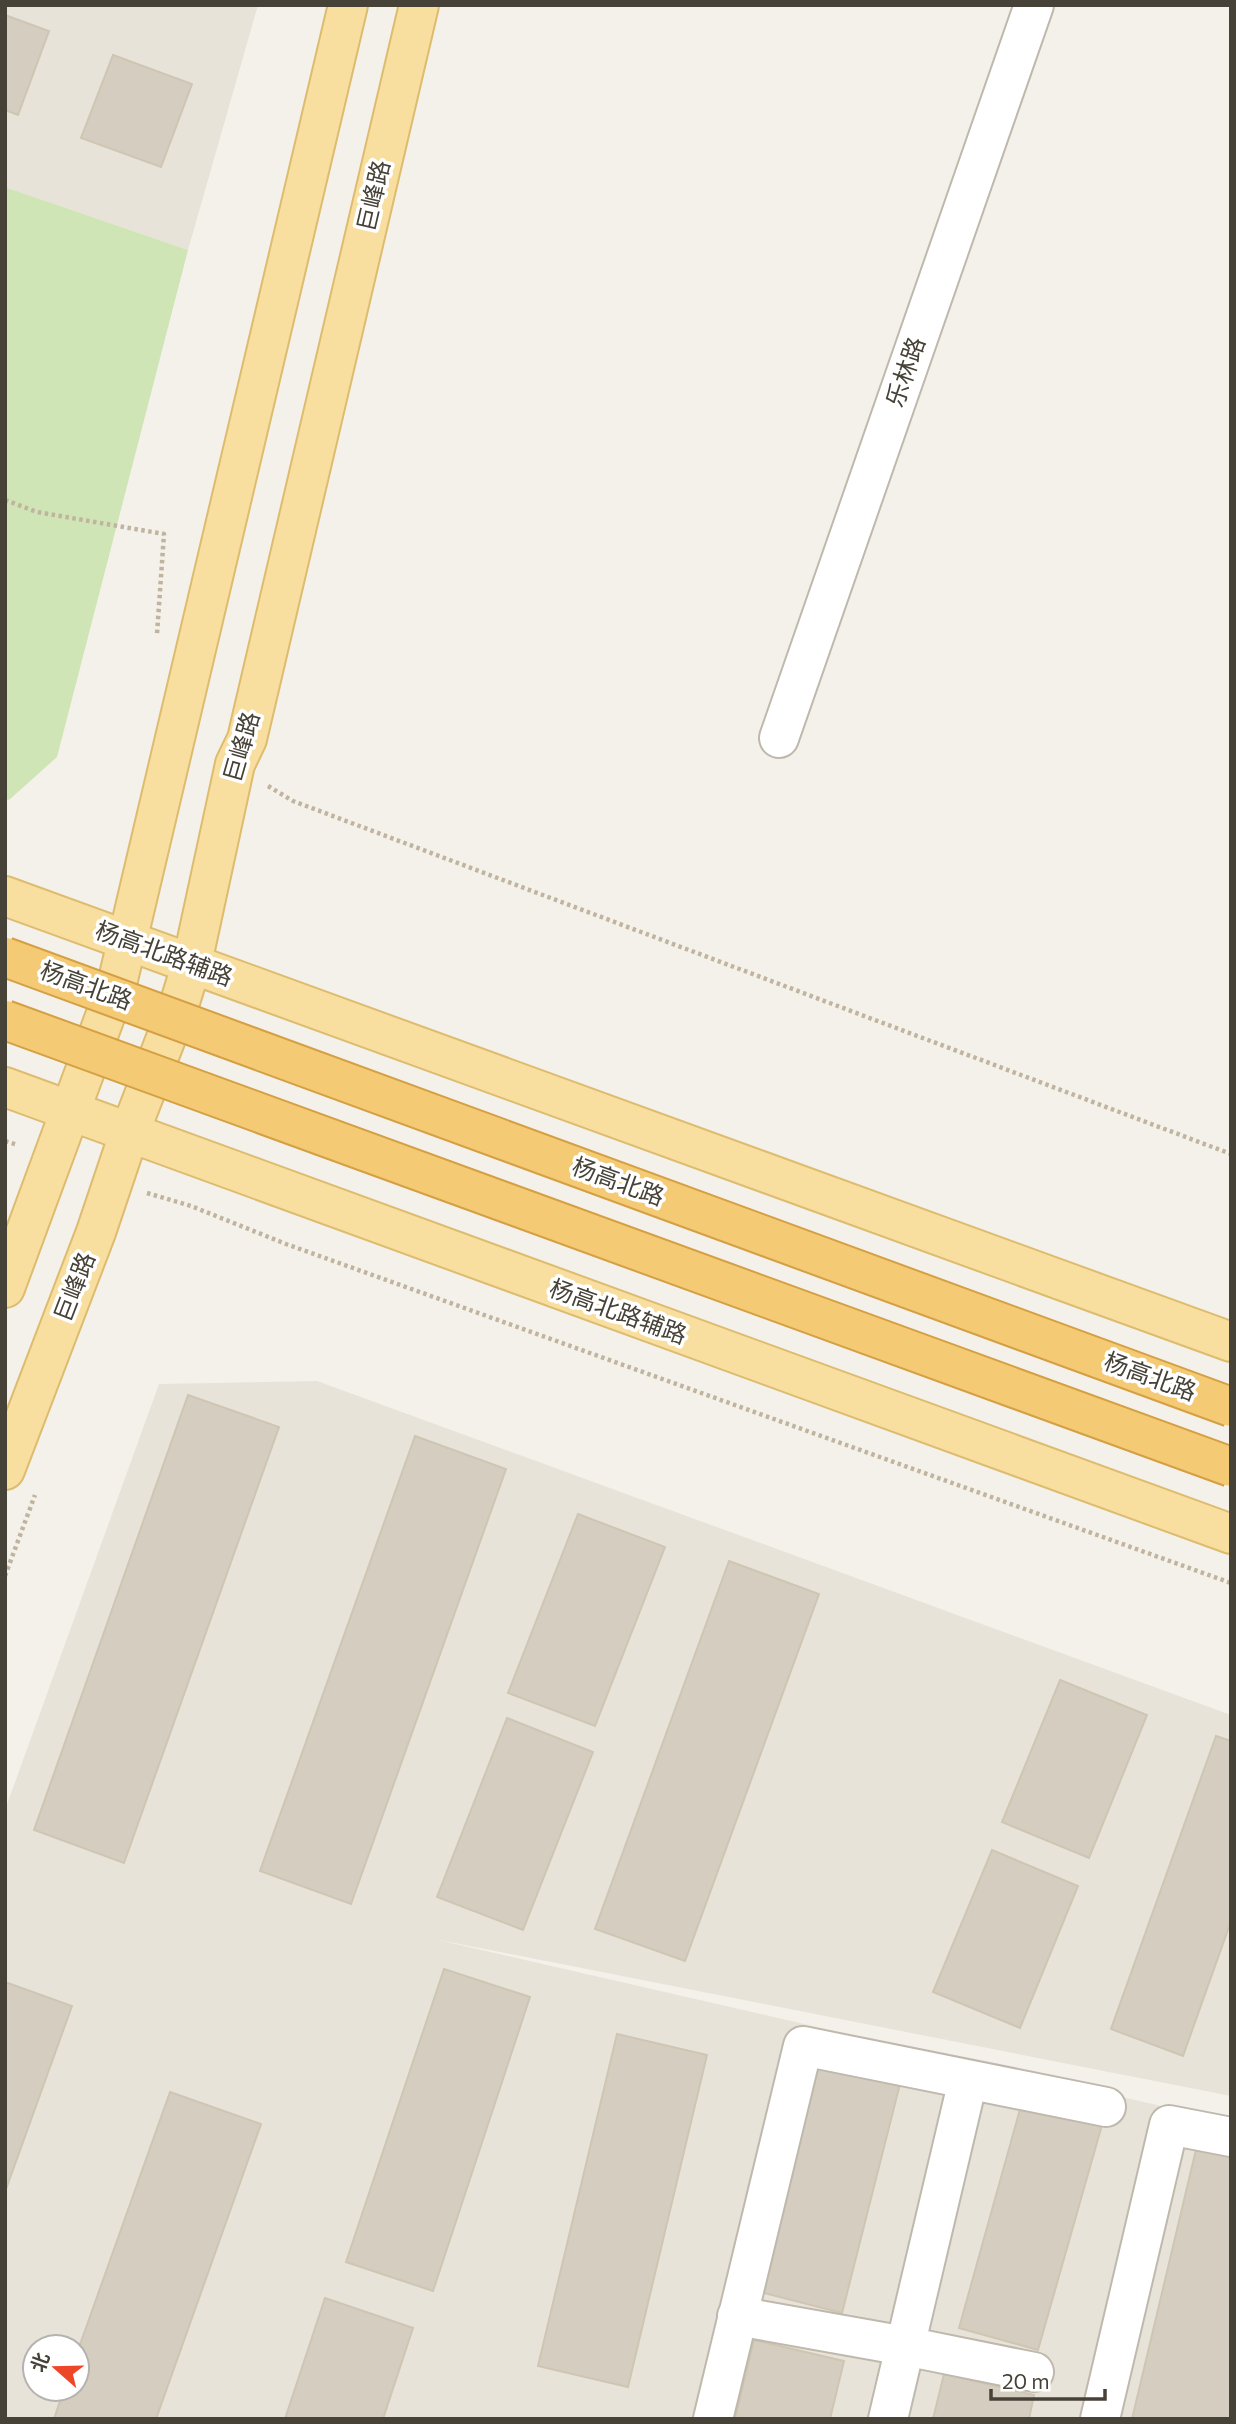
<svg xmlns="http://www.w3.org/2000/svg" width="1236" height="2424" font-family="Commissioner,'Noto Sans SC',sans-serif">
	<rect width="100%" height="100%" fill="#f4f1ea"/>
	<g fill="#e8e3d8" fill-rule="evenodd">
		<polygon points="5,5 258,5 188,250 5,187"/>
		<path d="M317,1381L1231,1715V2096L434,1939L1231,2122V2419H5V1810L159,1384ZM35,2347H77V2389H35Z"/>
	</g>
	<polygon fill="#d0e5b5" points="5,187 188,250 57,757 9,800 5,799"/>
	<g fill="#d5cdc0" stroke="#cfc5b3" stroke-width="2">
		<polygon points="5,15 49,31 18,115 5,110"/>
		<polygon points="113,55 192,84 161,167 81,138"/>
		<polygon points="188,1395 279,1427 124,1863 34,1830"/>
		<polygon points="415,1436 506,1469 351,1904 260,1871"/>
		<polygon points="578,1514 665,1547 595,1726 508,1693"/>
		<polygon points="729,1561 819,1594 685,1961 595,1929"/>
		<polygon points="1060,1680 1147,1715 1089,1858 1002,1822"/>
		<polygon points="507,1718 593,1752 523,1930 437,1897"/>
		<polygon points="1216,1736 1231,1741 1231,1921 1183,2056 1111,2029"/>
		<polygon points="992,1850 1078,1886 1020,2028 933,1992"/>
		<polygon points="444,1969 530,1997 433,2291 346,2262"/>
		<polygon points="5,1982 72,2006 5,2192"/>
		<polygon points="617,2034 707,2055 628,2387 538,2366"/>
		<polygon points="819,2063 900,2084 842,2313 760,2292"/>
		<polygon points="170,2092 261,2124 156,2419 54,2419 64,2389 77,2389 77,2353"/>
		<polygon points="1022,2102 1102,2125 1038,2350 959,2328"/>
		<polygon points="1199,2137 1231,2144 1231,2419 1132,2419"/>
		<polygon points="325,2298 413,2328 383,2419 285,2419"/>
		<polygon points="754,2340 844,2361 830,2419 735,2419"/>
		<polygon points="944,2374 1034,2395 1029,2419 933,2419"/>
	</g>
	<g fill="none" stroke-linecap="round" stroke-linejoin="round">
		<g stroke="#bfb9ad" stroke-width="42">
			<g id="minor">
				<polyline points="779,738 1034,5"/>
				<polyline points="737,2316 905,2346 1034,2372"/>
				<polyline points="713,2419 803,2046 1106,2107"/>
				<polyline points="888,2419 968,2080"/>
				<polyline points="1100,2419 1169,2125 1231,2137"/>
			</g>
		</g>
		<g stroke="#ddbc6f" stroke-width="42">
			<g id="major">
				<polyline points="5,896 1231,1342"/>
				<polyline points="5,1087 1231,1534"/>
				<polyline points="5,1288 117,984 348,5"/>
				<polyline points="5,1470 96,1232 129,1134 180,1002 192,963 235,764 247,739 419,5"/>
			</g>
		</g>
		<g stroke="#c0b49f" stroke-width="4.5" stroke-dasharray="3.5 3.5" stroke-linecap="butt">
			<polyline points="5,500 37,512 164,534 157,634"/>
			<polyline points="268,786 293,801 1231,1154"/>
			<polyline points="5,1141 18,1145"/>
			<polyline points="147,1193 191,1206 286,1244 1231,1583"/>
			<polyline points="5,1576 35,1495"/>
		</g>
		<use href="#minor" stroke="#fff" stroke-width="38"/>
		<use href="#major" stroke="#f8df9f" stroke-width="38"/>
		<g stroke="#d59f43" stroke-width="42" stroke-linecap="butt">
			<g id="highway-bridge">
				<polyline points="5,957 1231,1407"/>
				<polyline points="5,1020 1231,1467"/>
			</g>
		</g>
		<use href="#highway-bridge" stroke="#f5ca74" stroke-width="38"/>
	</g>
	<g text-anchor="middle" stroke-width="7" stroke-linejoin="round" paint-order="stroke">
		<g font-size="24" fill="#474238" stroke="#fff">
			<text transform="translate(374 196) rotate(-77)" y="8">巨峰路</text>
			<text transform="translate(906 372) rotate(-71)" y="8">乐林路</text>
			<text transform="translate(242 747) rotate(-74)" y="8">巨峰路</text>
			<text transform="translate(164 954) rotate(20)" y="8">杨高北路辅路</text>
			<text transform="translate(86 986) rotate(20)" y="8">杨高北路</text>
			<text transform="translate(618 1182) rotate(20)" y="8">杨高北路</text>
			<text transform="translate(75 1287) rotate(-69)" y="8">巨峰路</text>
			<text transform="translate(618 1312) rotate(20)" y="8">杨高北路辅路</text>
			<text transform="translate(1150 1377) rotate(20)" y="8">杨高北路</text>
		</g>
	</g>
	<rect width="1236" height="2424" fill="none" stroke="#474238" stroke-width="14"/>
	<g transform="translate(56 2368) rotate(290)"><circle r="33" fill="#ffffff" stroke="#b5b3af" stroke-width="2"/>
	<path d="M0-5L12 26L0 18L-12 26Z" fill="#ed4628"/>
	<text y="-10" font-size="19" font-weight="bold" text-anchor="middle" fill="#474238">北</text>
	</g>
	<path d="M991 2389v10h114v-10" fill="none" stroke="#474238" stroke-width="3.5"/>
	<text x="1002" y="2389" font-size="21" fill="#474238" stroke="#ffffff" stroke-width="5" paint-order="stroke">20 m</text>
</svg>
